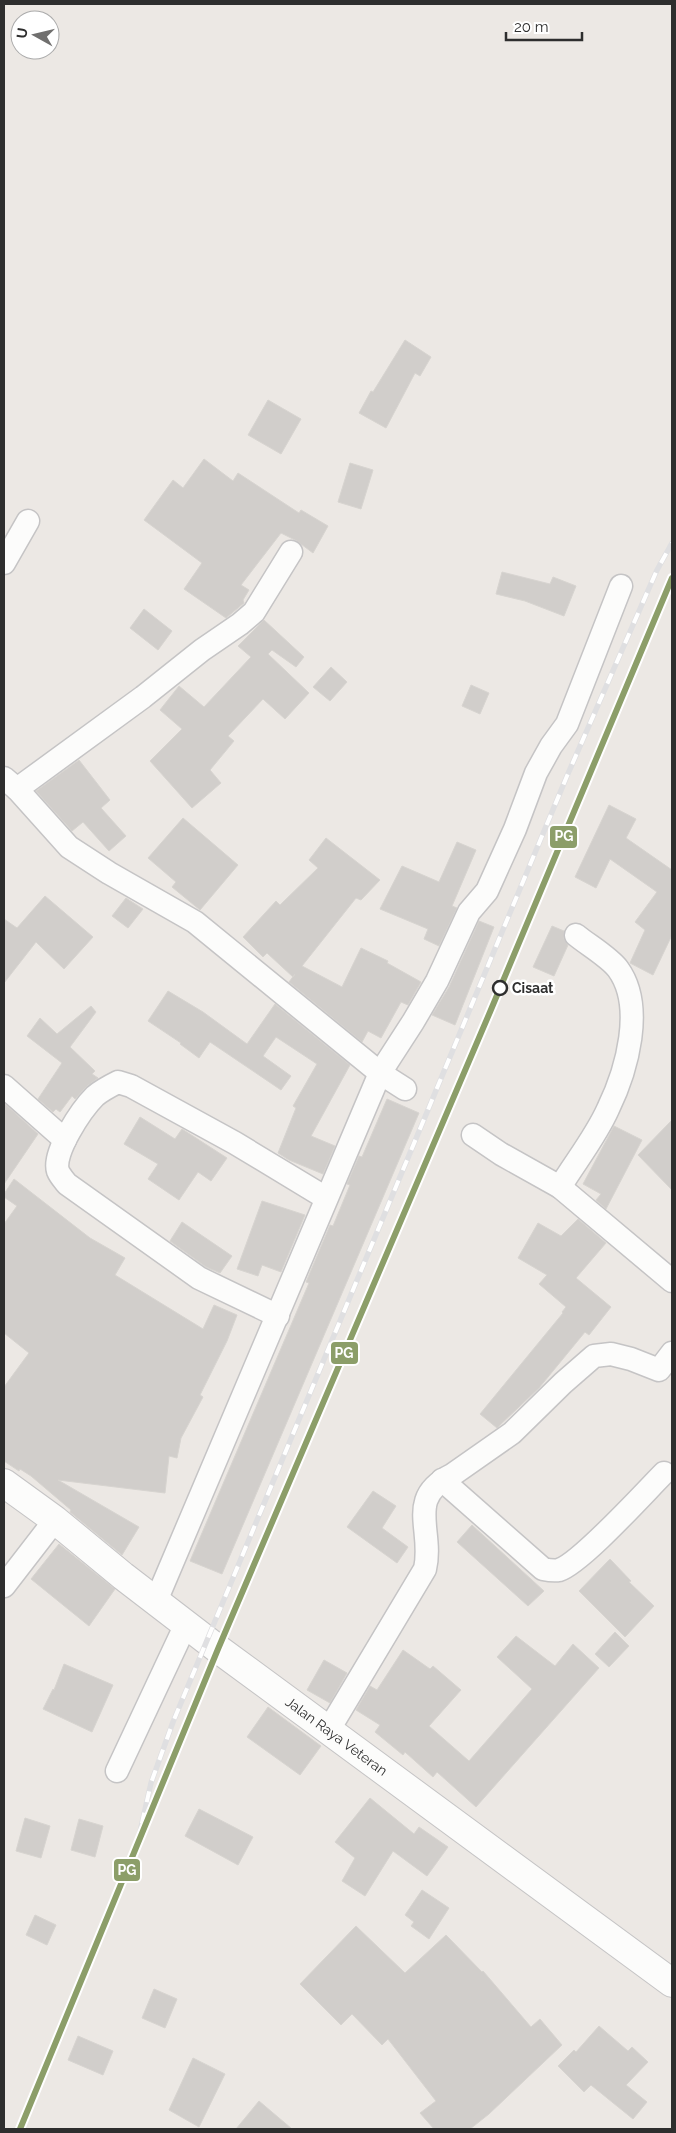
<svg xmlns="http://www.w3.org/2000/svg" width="676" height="2133" font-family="Raleway,sans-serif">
	<rect width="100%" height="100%" fill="#ece8e4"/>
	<g fill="#d1cecb" stroke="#d7d4d0">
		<polygon points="405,340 431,357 420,376 415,373 386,428 359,413 371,391 373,392"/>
		<polygon points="268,400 301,419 281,454 248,435"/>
		<polygon points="204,459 233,481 238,473 299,513 301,510 328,526 313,553 297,541 281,533 241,585 249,590 243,600 244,603 226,618 184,589 202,563 144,520 173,480 183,488"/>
		<polygon points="350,463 373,470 361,509 338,502"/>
		<polygon points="502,572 550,584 553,577 576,586 564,616 525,601 496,594"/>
		<polygon points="144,609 172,631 158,650 130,628"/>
		<polygon points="264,620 304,657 296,667 272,650 268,654 309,693 285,719 263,699 228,736 234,741 210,770 221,783 192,808 150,761 182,729 160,710 179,686 204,707 251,657 238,646"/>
		<polygon points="331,667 347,682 330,701 313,687"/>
		<polygon points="471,685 489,693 480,714 462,706"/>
		<polygon points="79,760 110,800 101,808 126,836 109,851 83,822 72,831 36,791"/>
		<polygon points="609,805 636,819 626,838 672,870 672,935 653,975 630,963 645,930 635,922 657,892 610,859 596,888 575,877"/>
		<polygon points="183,818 238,865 200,910 172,887 176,882 148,858"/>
		<polygon points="326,838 380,880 361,900 356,898 302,966 342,987 361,948 388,961 387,963 421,982 408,1005 401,1002 381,1038 368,1031 362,1042 289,982 295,974 293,977 267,953 263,957 243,937 276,901 280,905 318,868 309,860"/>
		<polygon points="457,842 476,850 452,906 457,908 439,946 424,939 428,929 380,909 402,866 439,882"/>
		<polygon points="45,896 93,937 64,969 36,942 4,983 4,919 17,928"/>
		<polygon points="126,898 143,909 128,928 112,916"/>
		<polygon points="479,921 494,927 455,1025 432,1015 449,987"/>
		<polygon points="552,926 564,931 564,939 568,945 554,976 533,967"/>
		<polygon points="168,991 203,1012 247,1044 275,1004 350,1065 311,1136 335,1146 323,1174 289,1160 278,1153 296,1108 293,1106 317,1064 276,1037 263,1056 291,1076 281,1090 210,1042 199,1058 180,1044 181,1043 148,1021"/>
		<polygon points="91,1006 96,1012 70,1047 95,1071 92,1074 98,1078 87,1086 75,1099 72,1096 60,1112 56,1109 53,1112 38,1099 62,1063 27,1036 40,1018 57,1034"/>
		<polygon points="387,1099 419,1113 222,1574 190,1561 309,1283 306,1282 330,1225 333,1226 350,1185 347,1184 359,1156 362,1157"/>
		<polygon points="4,1103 38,1134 4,1184"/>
		<polygon points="140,1117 175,1139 182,1129 227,1158 211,1181 198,1172 179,1200 148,1179 158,1164 124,1144"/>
		<polygon points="672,1120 672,1190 638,1155"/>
		<polygon points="614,1126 642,1140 606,1209 596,1200 601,1194 583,1184"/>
		<polygon points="14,1179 90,1238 125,1258 115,1275 203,1329 214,1305 237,1315 227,1341 200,1395 203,1397 181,1438 177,1458 169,1456 165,1493 58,1480 139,1527 122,1555 70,1512 71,1510 31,1476 20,1469 19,1471 4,1461 4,1387 29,1353 4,1333 4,1224 17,1206 4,1197 4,1194"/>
		<polygon points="262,1201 305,1215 281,1272 262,1265 258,1276 237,1269"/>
		<polygon points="578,1219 606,1243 576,1278 611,1307 589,1335 585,1332 539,1388 497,1428 480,1414 563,1313 562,1312 566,1307 539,1284 547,1275 518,1258 538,1223 561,1236"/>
		<polygon points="182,1222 232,1256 220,1273 206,1267 170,1241"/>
		<polygon points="373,1491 396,1506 382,1528 408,1547 397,1563 347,1527"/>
		<polygon points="472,1525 544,1591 528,1606 457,1542"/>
		<polygon points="59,1544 115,1589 89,1626 31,1579"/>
		<polygon points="610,1559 631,1581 629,1582 654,1606 625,1637 579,1591"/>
		<polygon points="615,1632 629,1646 609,1667 595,1654"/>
		<polygon points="516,1636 555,1666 573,1644 599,1668 476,1807 437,1772 433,1777 405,1752 403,1755 375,1732 380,1725 356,1710 370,1686 377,1690 403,1650 430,1669 433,1666 461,1690 429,1726 469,1761 532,1689 497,1657"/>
		<polygon points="324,1660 347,1673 330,1703 307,1690"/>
		<polygon points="64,1664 113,1685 92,1732 43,1709 53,1689 54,1690"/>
		<polygon points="268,1707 321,1746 300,1775 247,1737"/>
		<polygon points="370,1798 414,1834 419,1827 448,1847 427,1876 393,1851 365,1896 342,1881 355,1858 335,1842"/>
		<polygon points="199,1809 253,1837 238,1865 185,1836"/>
		<polygon points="25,1818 50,1826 41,1858 16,1851"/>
		<polygon points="79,1819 103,1826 95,1857 71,1850"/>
		<polygon points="422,1890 449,1908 429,1939 411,1926 414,1922 405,1915"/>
		<polygon points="35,1915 56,1925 47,1945 26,1935"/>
		<polygon points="356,1926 405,1973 446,1935 482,1972 483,1971 531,2027 540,2019 562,2045 489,2114 470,2129 434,2129 420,2113 436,2101 388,2039 382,2045 352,2014 341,2025 300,1984"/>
		<polygon points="154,1989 177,1999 165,2028 142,2018"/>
		<polygon points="599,2026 628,2051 632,2047 648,2062 626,2085 647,2102 633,2119 591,2085 584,2092 558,2066 574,2050 576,2052"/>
		<polygon points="78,2036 113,2051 103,2075 68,2060"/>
		<polygon points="193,2058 225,2074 199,2127 169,2110"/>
		<polygon points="259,2101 292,2129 236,2129"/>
	</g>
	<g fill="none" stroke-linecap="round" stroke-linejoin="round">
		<g stroke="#c5c4c5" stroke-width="25">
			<g id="minor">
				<polyline points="4,563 28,521"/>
				<polyline points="4,778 17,789 69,847 109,873 195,922 380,1073 405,1089"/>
				<polyline points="17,789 143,697 202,650 240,624 254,612 291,552"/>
				<polyline points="4,1086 65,1140"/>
				<polyline points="473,1135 501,1154 560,1187 672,1281"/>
				<path d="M560,1187C576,1161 596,1136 608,1109C627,1070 645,1006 618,969C609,957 588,945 576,935"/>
				<path d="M278,1316L199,1278L67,1184C64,1180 60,1176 58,1171C52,1153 82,1109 95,1096C102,1090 110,1086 118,1082L131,1086L235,1143L326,1198"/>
				<path d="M442,1480L543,1569C548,1570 554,1571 559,1570C581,1563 644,1493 664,1473"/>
				<polyline points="4,1586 55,1520"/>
				<polyline points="156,1601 380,1073 413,1022 437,981 469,912 487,891 515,829 536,773 551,746 567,724 621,586"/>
				<path d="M328,1731L425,1569C434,1530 405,1498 452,1475L512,1433L563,1383L594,1356L611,1354L631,1359L659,1370L672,1353"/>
				<polyline points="117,1771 186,1624"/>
			</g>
		</g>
		<g stroke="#c5c4c5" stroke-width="30">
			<g id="tertiary">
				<path id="s1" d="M4,1483L55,1520L123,1576L218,1649L672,1983"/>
			</g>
		</g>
		<use href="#minor" stroke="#fcfcfb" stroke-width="22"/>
		<use href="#tertiary" stroke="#fcfcfb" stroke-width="28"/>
		<g stroke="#dfdfe1" stroke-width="5.5">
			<polyline id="rail" points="137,1845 151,1783 173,1722 567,776 657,570 672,543"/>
		</g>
		<use href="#rail" stroke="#fff" stroke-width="4" stroke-dasharray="11" stroke-linecap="butt"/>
		<g stroke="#fff" stroke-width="10">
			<polyline id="rail-1" points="20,2129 218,1649 490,1012 672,578"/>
		</g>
		<use href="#rail-1" stroke="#8c9e69" stroke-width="6"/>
	</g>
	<circle fill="#fff" stroke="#2e2e2e" stroke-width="2.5" cx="500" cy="988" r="7"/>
	<g text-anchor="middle" stroke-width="5" stroke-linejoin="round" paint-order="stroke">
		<g font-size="14" font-weight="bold" fill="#2e2e2e" stroke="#fff" text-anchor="start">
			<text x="512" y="993">Cisaat</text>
		</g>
		<g font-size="14" fill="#2e2e2e" stroke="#fff">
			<text dy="5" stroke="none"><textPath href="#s1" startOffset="418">Jalan Raya Veteran</textPath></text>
		</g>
	</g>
	<g stroke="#fff" stroke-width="2">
		<rect x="549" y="825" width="29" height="24" rx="5" fill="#8c9e69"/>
		<rect x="330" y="1341" width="29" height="24" rx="5" fill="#8c9e69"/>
		<rect x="113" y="1858" width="28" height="24" rx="5" fill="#8c9e69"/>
	</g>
	<g font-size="14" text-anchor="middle" font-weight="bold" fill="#fff">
		<text x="564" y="841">PG</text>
		<text x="344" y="1358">PG</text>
		<text x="127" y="1875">PG</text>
	</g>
	<rect width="676" height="2133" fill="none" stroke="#2e2e2e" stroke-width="10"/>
	<g transform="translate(35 35) rotate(278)"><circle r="24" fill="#ffffff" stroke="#ababab"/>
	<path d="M0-4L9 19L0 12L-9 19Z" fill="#706f6e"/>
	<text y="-8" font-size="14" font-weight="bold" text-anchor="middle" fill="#2e2e2e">U</text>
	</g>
	<path d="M506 32v8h76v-8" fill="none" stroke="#2e2e2e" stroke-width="2.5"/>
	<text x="514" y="32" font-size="15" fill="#2e2e2e" stroke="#ffffff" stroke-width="4" paint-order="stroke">20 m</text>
</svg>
